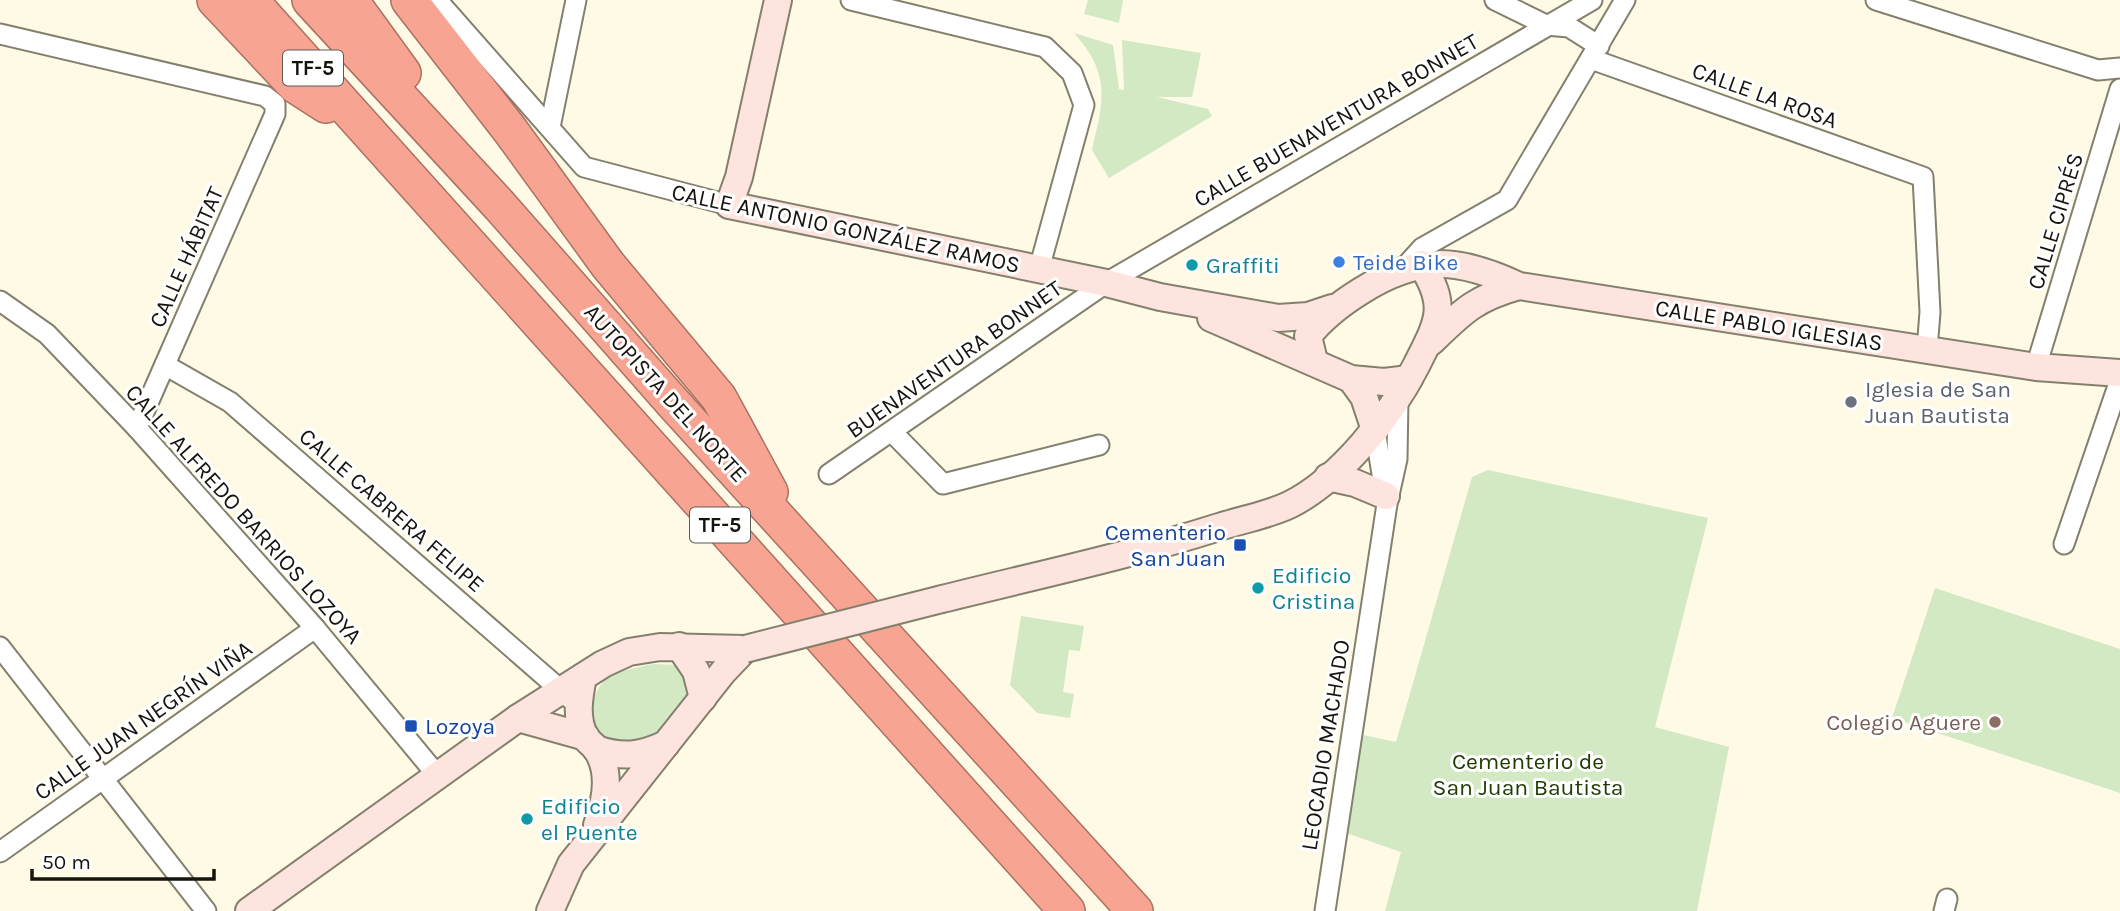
<svg xmlns="http://www.w3.org/2000/svg" width="2120" height="911" font-family="Karla,sans-serif">
	<rect width="100%" height="100%" fill="#fefae6"/>
	<g fill="#d3e9c4">
		<polygon points="1088,0 1123,0 1119,23 1084,14"/>
		<path d="M1074,33L1113,45L1119,89L1124,90L1122,40L1201,53L1192,97H1157L1208,109L1212,116L1109,178L1092,150C1104,101 1111,74 1074,33Z"/>
		<polygon points="1488,470 1708,518 1655,727 1729,747 1697,911 1385,911 1401,852 1346,833 1363,735 1396,742 1472,477"/>
		<polygon points="1935,588 2120,649 2120,793 1892,718"/>
		<polygon points="1021,616 1084,626 1080,651 1069,650 1063,692 1074,694 1070,718 1037,713 1010,685"/>
		<path d="M653,664L676,665L683,669L689,698C663,732 632,766 592,728C590,679 607,673 653,664Z"/>
	</g>
	<g fill="none" stroke-linecap="round" stroke-linejoin="round">
		<g stroke="#84806e" stroke-width="23">
			<g id="street">
				<polyline points="437,0 584,167 729,205"/>
				<polyline points="851,0 1045,47 1072,73 1084,105 1039,269"/>
				<polyline points="1495,0 1546,25 1569,27 1599,46"/>
				<polyline points="1876,0 2098,70 2120,68"/>
				<polyline points="0,34 265,96 275,104 275,114 137,428"/>
				<polyline points="1591,59 1923,177 1930,312 1927,350"/>
				<polyline points="550,127 576,0"/>
				<polyline points="1404,268 1422,248 1507,200 1625,0"/>
				<polyline points="0,301 47,334 137,428 315,628 437,775"/>
				<polyline points="165,365 230,402 571,699"/>
				<polyline points="2036,367 2120,89"/>
				<polyline points="1375,430 1385,493"/>
				<polyline points="893,433 943,484 1099,445"/>
				<polyline points="829,474 1106,283 1592,0"/>
				<polyline points="2064,544 2120,380"/>
				<polyline points="0,647 206,911"/>
				<polyline points="0,852 315,628"/>
				<polyline points="1325,911 1387,504 1397,459 1398,399"/>
				<polyline points="1944,911 1947,899"/>
			</g>
		</g>
		<g stroke="#84806e" stroke-width="30">
			<g id="secondary">
				<polyline points="778,0 739,177 729,205 1106,283 1160,297 1278,318 1308,316 1332,308"/>
				<polyline points="1211,318 1351,379 1384,382 1409,379"/>
				<path d="M1431,342C1462,312 1475,298 1519,286"/>
				<path d="M1314,361L1308,336C1323,317 1340,304 1361,291C1418,255 1458,257 1519,286L2036,367L2120,373"/>
				<polyline points="1351,379 1364,397 1375,430"/>
				<polyline points="1328,477 1355,483 1386,496"/>
				<path d="M942,599C1034,576 1128,556 1219,527C1241,520 1268,515 1289,505C1340,480 1391,415 1416,366C1438,322 1449,307 1421,264"/>
				<polyline points="679,646 696,671 703,698"/>
				<path d="M583,677C579,697 575,718 585,737C588,742 594,745 597,750C611,772 606,801 597,825"/>
				<polyline points="518,718 586,737"/>
				<path d="M596,749C623,758 640,756 666,744"/>
				<polyline points="249,911 518,718 603,664 629,652 660,647 745,649"/>
				<polyline points="550,911 571,864 723,672 745,649"/>
			</g>
		</g>
		<g stroke="#a97263" stroke-width="38">
			<g id="highway">
				<polyline points="215,0 295,85 326,105"/>
				<polyline points="250,0 1067,911"/>
				<polyline points="310,0 500,206 674,404 1135,911"/>
				<polyline points="350,0 403,73"/>
				<polyline points="409,0 510,130 608,265 719,398 770,492"/>
			</g>
		</g>
		<use href="#street" stroke="#fff" stroke-width="19"/>
		<use href="#secondary" stroke="#fde4de" stroke-width="26"/>
		<use href="#highway" stroke="#f8a492" stroke-width="35"/>
		<g stroke="#84806e" stroke-width="30" stroke-linecap="butt">
			<polyline id="secondary-bridge" points="745,649 942,599"/>
		</g>
		<use href="#secondary-bridge" stroke="#fde4de" stroke-width="26"/>
	</g>
	<circle fill="#3f7fe0" stroke="#fff" stroke-width="2.5" cx="1339" cy="262" r="7"/>
	<g fill="#0f9aa8" stroke="#fff" stroke-width="2.5">
		<circle cx="1192" cy="265" r="7"/>
		<circle cx="1258" cy="588" r="7"/>
		<circle cx="527" cy="819" r="7"/>
	</g>
	<circle fill="#6b7280" stroke="#fff" stroke-width="2.5" cx="1851" cy="402" r="7"/>
	<g fill="#1a4fb4" stroke="#fff" stroke-width="2.5">
		<rect x="1233" y="538" width="14" height="14" rx="3.5"/>
		<rect x="404" y="719" width="14" height="14" rx="3.5"/>
	</g>
	<circle fill="#8d6e63" stroke="#fff" stroke-width="2.5" cx="1995" cy="722" r="7"/>
	<g text-anchor="middle" stroke-width="6" stroke-linejoin="round" paint-order="stroke">
		<g fill="#fff" stroke="#5c5a56" stroke-width="2">
			<rect x="283" y="50.5" width="60" height="35" rx="5"/>
			<rect x="690" y="507.5" width="60" height="35" rx="5"/>
		</g>
		<g font-size="21" font-weight="bold" fill="#16140d">
			<text x="313" y="75">TF-5</text>
			<text x="720" y="532">TF-5</text>
		</g>
		<g font-size="23" fill="#16140d" stroke="#fff">
			<text transform="translate(1765 95) rotate(20)" y="8">CALLE LA ROSA</text>
			<text transform="translate(1336 120) rotate(-30)" y="8">CALLE BUENAVENTURA BONNET</text>
			<text transform="translate(2055 221) rotate(-73)" y="8">CALLE CIPRÉS</text>
			<text transform="translate(846 228) rotate(12)" y="8">CALLE ANTONIO GONZÁLEZ RAMOS</text>
			<text transform="translate(186 257) rotate(-66)" y="8">CALLE HÁBITAT</text>
			<text transform="translate(1769 325) rotate(9)" y="8">CALLE PABLO IGLESIAS</text>
			<text transform="translate(954 359) rotate(-35)" y="8">BUENAVENTURA BONNET</text>
			<text transform="translate(666 393) rotate(48)" y="8">AUTOPISTA DEL NORTE</text>
			<text transform="translate(392 510) rotate(41)" y="8">CALLE CABRERA FELIPE</text>
			<text transform="translate(244 514) rotate(48)" y="8">CALLE ALFREDO BARRIOS LOZOYA</text>
			<text transform="translate(143 720) rotate(-35)" y="8">CALLE JUAN NEGRÍN VIÑA</text>
			<text transform="translate(1325 745) rotate(-81)" y="8">LEOCADIO MACHADO</text>
		</g>
		<g font-size="23" fill="#366cbe" stroke="#fff" text-anchor="start">
			<text x="1353" y="270">Teide Bike</text>
		</g>
		<g font-size="23" fill="#0d838f" stroke="#fff" text-anchor="start">
			<text x="1206" y="273">Graffiti</text>
			<text x="1272" y="583">Edificio<tspan x="1272" dy="26">Cristina</tspan></text>
			<text x="541" y="814">Edificio<tspan x="541" dy="26">el Puente</tspan></text>
		</g>
		<g font-size="23" fill="#5b616d" stroke="#fff" text-anchor="start">
			<text x="1865" y="397">Iglesia de San<tspan x="1865" dy="26">Juan Bautista</tspan></text>
		</g>
		<g font-size="23" fill="#164399" stroke="#fff" text-anchor="end">
			<text x="1226" y="540">Cementerio<tspan x="1226" dy="26">San Juan</tspan></text>
			<text x="425" y="734" text-anchor="start">Lozoya</text>
		</g>
		<g font-size="23" fill="#785e54" stroke="#fff" text-anchor="end">
			<text x="1981" y="730">Colegio Aguere</text>
		</g>
		<g font-size="23" fill="#203c03" stroke="#fff">
			<text x="1528" y="769">Cementerio de<tspan x="1528" dy="26">San Juan Bautista</tspan></text>
		</g>
	</g>
	<path d="M32 869v10h182v-10" fill="none" stroke="#16140d" stroke-width="3.5"/>
	<text x="42" y="869" font-size="21" fill="#16140d" stroke="#ffffff" stroke-width="5" paint-order="stroke">50 m</text>
</svg>
